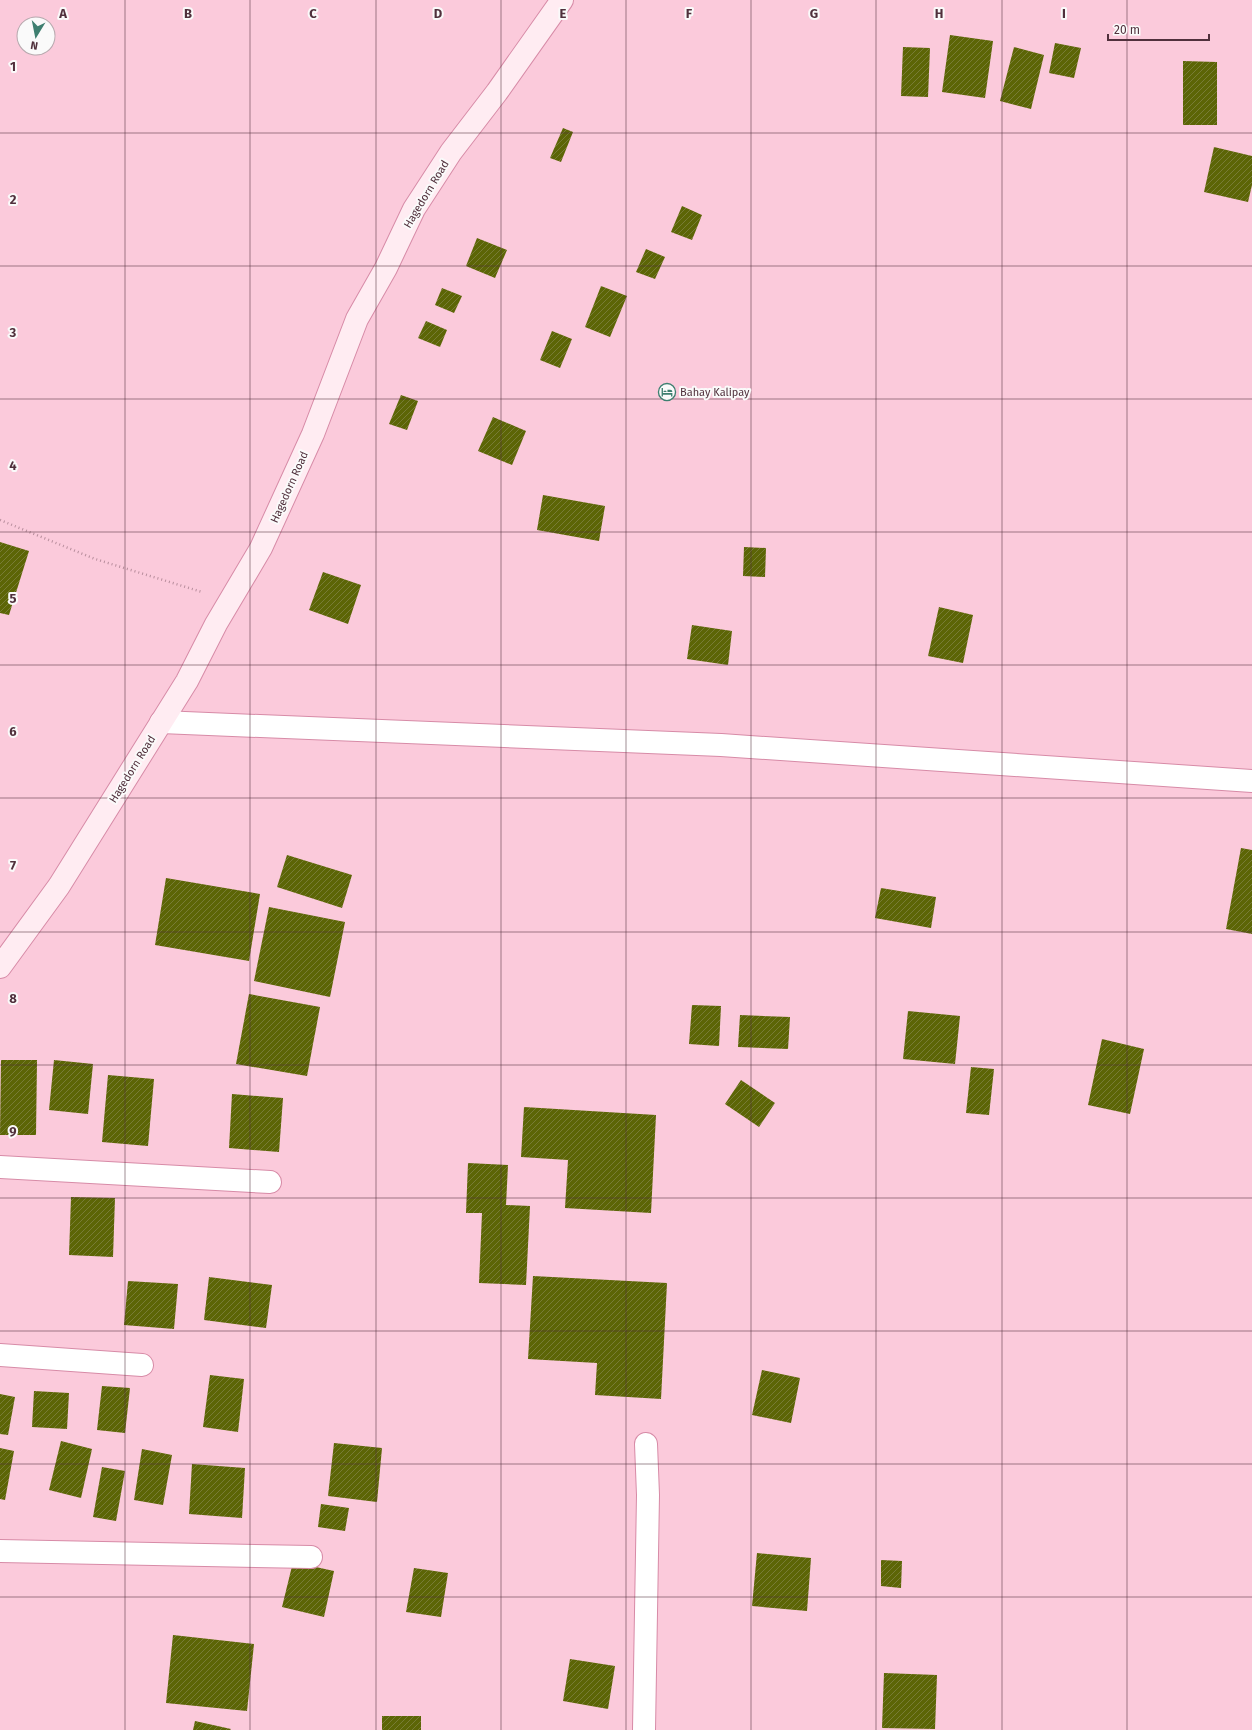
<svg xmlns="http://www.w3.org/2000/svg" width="1252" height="1730" font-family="'Fira Sans',sans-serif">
	<defs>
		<pattern id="building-hatch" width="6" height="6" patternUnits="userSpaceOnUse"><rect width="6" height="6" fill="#5c6506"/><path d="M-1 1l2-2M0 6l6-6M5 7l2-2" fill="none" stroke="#787c36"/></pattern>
	</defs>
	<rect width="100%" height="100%" fill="#fbcadb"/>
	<g fill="url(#building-hatch)">
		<polygon points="950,35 993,41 985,98 942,92"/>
		<polygon points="1055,43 1081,48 1074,78 1049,73"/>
		<polygon points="903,47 930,48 928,97 901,96"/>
		<polygon points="1014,47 1044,55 1031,109 1000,101"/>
		<polygon points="1183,61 1217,62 1217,125 1183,125"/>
		<polygon points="563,128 573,132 561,162 550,158"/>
		<polygon points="1214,147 1252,156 1252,185 1248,202 1204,192"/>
		<polygon points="682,206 702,215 692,240 671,232"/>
		<polygon points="477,238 507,250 495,278 466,266"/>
		<polygon points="646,249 665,257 655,279 636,272"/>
		<polygon points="601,286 627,296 610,337 585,327"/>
		<polygon points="442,288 462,296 454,313 435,305"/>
		<polygon points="426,321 447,330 440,347 418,338"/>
		<polygon points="552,331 572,339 560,368 540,360"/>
		<polygon points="401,395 418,401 407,430 389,424"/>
		<polygon points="493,417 526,431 512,465 478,451"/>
		<polygon points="543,495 605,506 599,541 537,530"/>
		<polygon points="0,542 29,551 9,615 0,613"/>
		<polygon points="744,547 766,548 765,577 743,576"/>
		<polygon points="323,572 361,585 348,624 309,610"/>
		<polygon points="939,607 973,615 963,663 928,656"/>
		<polygon points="692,625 732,631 728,665 687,659"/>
		<polygon points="1241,848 1252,850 1252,934 1226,929"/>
		<polygon points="287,855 352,875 342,908 277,887"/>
		<polygon points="166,878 260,894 249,961 155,945"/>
		<polygon points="881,888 936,897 931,928 875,918"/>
		<polygon points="269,907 345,922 330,997 254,981"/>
		<polygon points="249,994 320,1007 307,1076 236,1064"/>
		<polygon points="692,1005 721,1006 719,1046 689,1044"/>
		<polygon points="908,1011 960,1016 955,1064 903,1059"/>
		<polygon points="740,1015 790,1017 788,1049 738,1047"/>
		<polygon points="1102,1039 1144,1049 1130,1114 1088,1105"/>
		<polygon points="1,1060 37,1060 36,1135 0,1135"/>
		<polygon points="54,1060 93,1064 88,1114 49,1110"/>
		<polygon points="971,1067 994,1069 989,1115 966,1113"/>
		<polygon points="108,1075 154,1079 148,1146 102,1142"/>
		<polygon points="741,1080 775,1103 759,1127 725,1104"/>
		<polygon points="232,1094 283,1098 279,1152 229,1148"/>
		<polygon points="524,1107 656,1115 651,1213 565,1208 568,1160 521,1157"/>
		<polygon points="468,1163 508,1165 506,1205 530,1206 526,1285 479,1283 482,1213 466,1213"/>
		<polygon points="71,1197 115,1198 113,1257 69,1255"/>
		<polygon points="533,1276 667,1283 661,1399 595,1395 597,1363 528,1359"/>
		<polygon points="209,1277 272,1285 266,1328 204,1320"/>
		<polygon points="128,1281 178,1284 174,1329 124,1325"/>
		<polygon points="762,1370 800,1378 791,1423 752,1415"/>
		<polygon points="210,1375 244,1379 238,1432 203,1427"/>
		<polygon points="102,1386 130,1388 125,1433 97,1430"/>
		<polygon points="34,1391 69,1393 67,1429 32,1427"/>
		<polygon points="0,1394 15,1397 8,1435 0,1434"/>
		<polygon points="61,1441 92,1449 81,1498 49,1490"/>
		<polygon points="334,1443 382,1448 377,1502 328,1496"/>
		<polygon points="0,1448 14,1451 5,1500 0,1499"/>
		<polygon points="142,1449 172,1455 163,1505 134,1500"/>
		<polygon points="192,1464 245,1468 242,1518 189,1514"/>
		<polygon points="102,1467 125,1471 116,1521 93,1517"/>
		<polygon points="321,1504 349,1508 345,1531 318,1527"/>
		<polygon points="757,1553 811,1558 807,1611 752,1606"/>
		<polygon points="881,1560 902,1561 901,1588 881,1586"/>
		<polygon points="293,1562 334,1571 324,1617 282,1607"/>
		<polygon points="414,1568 448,1573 441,1617 406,1612"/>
		<polygon points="173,1635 254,1644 247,1711 166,1703"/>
		<polygon points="570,1659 615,1666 608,1709 563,1701"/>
		<polygon points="884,1673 937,1675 935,1729 882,1728"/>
		<rect x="382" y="1716" width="39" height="14"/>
		<polygon points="195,1721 231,1729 230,1730 193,1730"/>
	</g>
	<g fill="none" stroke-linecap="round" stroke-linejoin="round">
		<g stroke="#d78ba7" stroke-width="24">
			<g id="street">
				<polyline points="161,722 721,745 1252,781"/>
				<polyline points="0,1167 270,1182"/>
				<polyline points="0,1355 142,1365"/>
				<polyline points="0,1551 311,1557"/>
				<polyline points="644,1730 648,1495 646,1444"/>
			</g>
		</g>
		<g stroke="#d78ba7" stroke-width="24">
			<polyline id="secondary" points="0,967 59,886 187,681 216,624 261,548 313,434 357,319 386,268 414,209 451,152 497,92 562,0"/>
		</g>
		<polyline stroke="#b88e9d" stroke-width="2.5" stroke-dasharray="1 3" stroke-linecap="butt" points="0,520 95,559 202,592"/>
		<use href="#street" stroke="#fff" stroke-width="22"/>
		<use href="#secondary" stroke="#ffecf2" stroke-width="22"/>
	</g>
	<path fill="none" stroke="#50303c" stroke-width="1" stroke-opacity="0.55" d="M125,0V1730M250,0V1730M376,0V1730M501,0V1730M626,0V1730M751,0V1730M876,0V1730M1002,0V1730M1127,0V1730M0,133H1252M0,266H1252M0,399H1252M0,532H1252M0,665H1252M0,798H1252M0,932H1252M0,1065H1252M0,1198H1252M0,1331H1252M0,1464H1252M0,1597H1252"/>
	<defs>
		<g id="hotel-ring" transform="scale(0.9)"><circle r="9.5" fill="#fafafa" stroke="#3e7f70" stroke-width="1.5"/><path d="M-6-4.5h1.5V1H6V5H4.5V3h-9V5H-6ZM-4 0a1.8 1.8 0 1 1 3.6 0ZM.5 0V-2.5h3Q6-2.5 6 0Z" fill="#3e7f70"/></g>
	</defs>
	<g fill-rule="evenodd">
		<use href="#hotel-ring" x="667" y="392"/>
	</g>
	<g text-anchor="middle" stroke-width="4" stroke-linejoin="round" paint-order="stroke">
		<g font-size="11" fill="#50303c" stroke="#fafafa">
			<text transform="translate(426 194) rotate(-59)" y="4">Hagedorn Road</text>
			<text transform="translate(289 487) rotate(-66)" y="4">Hagedorn Road</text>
			<text transform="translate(132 769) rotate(-58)" y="4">Hagedorn Road</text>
		</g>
		<g font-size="11" fill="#50303c" stroke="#fafafa" text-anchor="start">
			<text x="680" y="396">Bahay Kalipay</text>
		</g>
	</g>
	<g font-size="13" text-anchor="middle" font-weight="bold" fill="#50303c" stroke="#fafafa" stroke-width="4" stroke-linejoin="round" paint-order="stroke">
		<text x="63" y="18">A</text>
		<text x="188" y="18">B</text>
		<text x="313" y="18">C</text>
		<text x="438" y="18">D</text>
		<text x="563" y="18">E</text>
		<text x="689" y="18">F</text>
		<text x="814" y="18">G</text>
		<text x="939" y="18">H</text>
		<text x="1064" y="18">I</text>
		<text x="13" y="71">1</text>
		<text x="13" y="204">2</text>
		<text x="13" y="337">3</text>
		<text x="13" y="470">4</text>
		<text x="13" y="603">5</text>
		<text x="13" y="736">6</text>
		<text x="13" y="870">7</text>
		<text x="13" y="1003">8</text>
		<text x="13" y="1136">9</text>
	</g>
	<g transform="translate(36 36) rotate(190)"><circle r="19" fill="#fafafa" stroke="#b6a9ae"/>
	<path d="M0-3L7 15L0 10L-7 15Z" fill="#3e7f70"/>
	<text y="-6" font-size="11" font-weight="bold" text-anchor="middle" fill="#50303c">N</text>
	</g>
	<path d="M1108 34v6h101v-6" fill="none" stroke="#50303c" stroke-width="2"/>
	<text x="1114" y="34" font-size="12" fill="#50303c" stroke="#fafafa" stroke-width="3" paint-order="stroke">20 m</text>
</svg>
